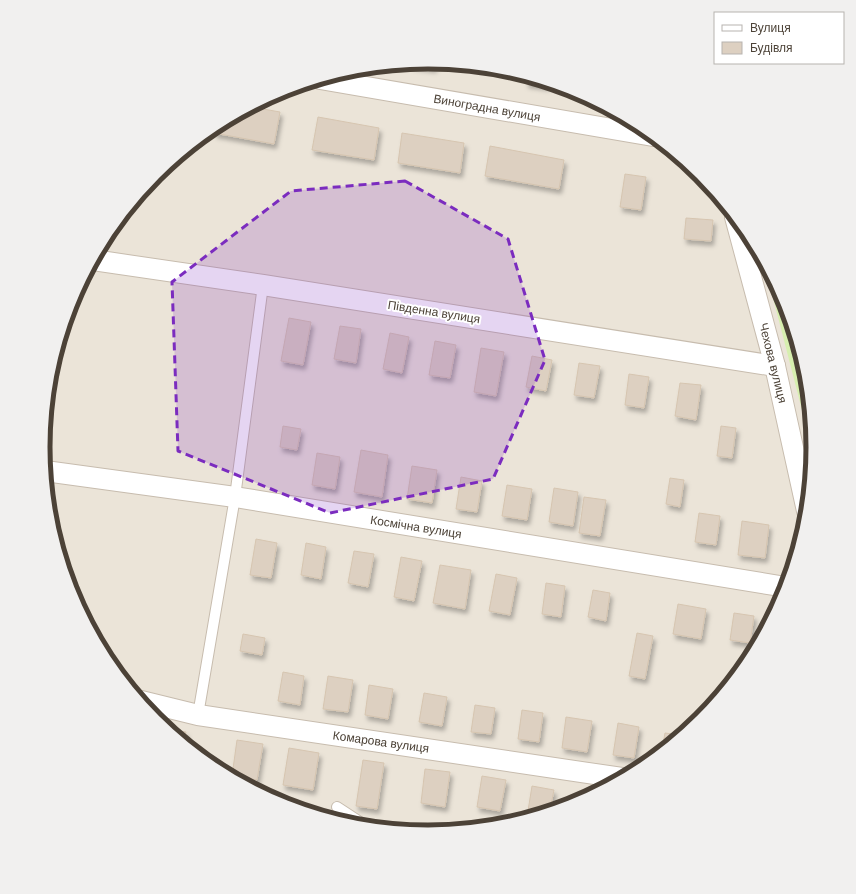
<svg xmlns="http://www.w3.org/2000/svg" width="856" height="894" font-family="Helvetica,sans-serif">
	<defs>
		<filter id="shadow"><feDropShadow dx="2.5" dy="4.5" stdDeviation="2" flood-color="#0004"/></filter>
	</defs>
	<rect width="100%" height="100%" fill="#f7f2ea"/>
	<circle fill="#ebe4d8" cx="424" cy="448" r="382"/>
	<polygon fill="#d7efaf" points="764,263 784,300 806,372 809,408 802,410"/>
	<g fill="#ddd0c1" stroke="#d6c5b0" filter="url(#shadow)">
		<polygon points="428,62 435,63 434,68 412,65 412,64"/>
		<polygon points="527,77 547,83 547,86 526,83"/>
		<polygon points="252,107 280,112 274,144 214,133 215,126"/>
		<polygon points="318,117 379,128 374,160 312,150"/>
		<polygon points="402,133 464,143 460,173 398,163"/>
		<polygon points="490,146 564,160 559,189 485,176"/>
		<polygon points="625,174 646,177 641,210 620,207"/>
		<polygon points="686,218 713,220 711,241 684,239"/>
		<polygon points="289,318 311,322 303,365 281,361"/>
		<polygon points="340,326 361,329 356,363 334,359"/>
		<polygon points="390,333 409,337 402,373 383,369"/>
		<polygon points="435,341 456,345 450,378 429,375"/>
		<polygon points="481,348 504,352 496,396 474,392"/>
		<polygon points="532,356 552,360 546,391 526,387"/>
		<polygon points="579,363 600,366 594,398 574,395"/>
		<polygon points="629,374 649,377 644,408 625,405"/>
		<polygon points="680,383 701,385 696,420 675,416"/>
		<polygon points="283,426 301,429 297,450 280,447"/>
		<polygon points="721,426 736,428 732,458 717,456"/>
		<polygon points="361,450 388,455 382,497 354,492"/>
		<polygon points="317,453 340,457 335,489 312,485"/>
		<polygon points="412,466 437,470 432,503 407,499"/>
		<polygon points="461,477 482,481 477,512 456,509"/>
		<polygon points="670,478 684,480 680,507 666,504"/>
		<polygon points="507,485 532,489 527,520 502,516"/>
		<polygon points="554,488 578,492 573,526 549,522"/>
		<polygon points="584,497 606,500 600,536 579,533"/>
		<polygon points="699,513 720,516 716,545 695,542"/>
		<polygon points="742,521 769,525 765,558 738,555"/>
		<polygon points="256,539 277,543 271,578 250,575"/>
		<polygon points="306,543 326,547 321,579 301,575"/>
		<polygon points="354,551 374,554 368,587 348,583"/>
		<polygon points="401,557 422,561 414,601 394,597"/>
		<polygon points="440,565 471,570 465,609 433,603"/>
		<polygon points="496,574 517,578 510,615 489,611"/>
		<polygon points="546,583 565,586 561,617 542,614"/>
		<polygon points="593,590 610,593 606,621 588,617"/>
		<polygon points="678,604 706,609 701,639 673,634"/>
		<polygon points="734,613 754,616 750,643 730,640"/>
		<polygon points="637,633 653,636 645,679 629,676"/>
		<polygon points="243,634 265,638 262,655 240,651"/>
		<polygon points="283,672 304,676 300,705 278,701"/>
		<polygon points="328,676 353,680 348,712 323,709"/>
		<polygon points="369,685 393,689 388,719 365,715"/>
		<polygon points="424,693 447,697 442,726 419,722"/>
		<polygon points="475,705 495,708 491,734 471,732"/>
		<polygon points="522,710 543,713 539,742 518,739"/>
		<polygon points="566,717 592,721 587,752 562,748"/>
		<polygon points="618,723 639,727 634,758 613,755"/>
		<polygon points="168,729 186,732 184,743"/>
		<polygon points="665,733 681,735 662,750"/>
		<polygon points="237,740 263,744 257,780 232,776"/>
		<polygon points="289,748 319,753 313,790 283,785"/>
		<polygon points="363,760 384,763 377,809 356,806"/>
		<polygon points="425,769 450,772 445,807 421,803"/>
		<polygon points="482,776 506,780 500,811 477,807"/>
		<polygon points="532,786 554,790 550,810 527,817"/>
		<polygon points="580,794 588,796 579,801"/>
	</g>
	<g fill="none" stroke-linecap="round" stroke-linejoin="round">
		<g stroke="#c7bcae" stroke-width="12">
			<g id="service">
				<polyline points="198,715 235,497 263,285"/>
				<polyline points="337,807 366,826"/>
			</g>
		</g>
		<g stroke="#c7bcae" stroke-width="22">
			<g id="minor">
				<polyline points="320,79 653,136"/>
				<polyline points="735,217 775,366 807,511"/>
				<polyline points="93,260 263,285 775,366"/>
				<polyline points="45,471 235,497 786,587"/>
				<polyline points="141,701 198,715 622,778"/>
			</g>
		</g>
		<use href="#service" stroke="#fff" stroke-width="10"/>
		<use href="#minor" stroke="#fff" stroke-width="20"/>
	</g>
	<path fill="#7b2cbf" fill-opacity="0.2" stroke="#7b2cbf" stroke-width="3" stroke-dasharray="8 5" stroke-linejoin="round" d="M405,181L508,239L545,360L493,479L330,513L178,451L172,282L291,191Z"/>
	<g text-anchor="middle" stroke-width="4" stroke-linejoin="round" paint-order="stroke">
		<g font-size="12" fill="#4c4237" stroke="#fff">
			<text transform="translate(487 108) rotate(10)" y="4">Виноградна вулиця</text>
			<text transform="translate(434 312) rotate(9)" y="4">Південна вулиця</text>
			<text transform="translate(773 363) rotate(76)" y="4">Чехова вулиця</text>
			<text transform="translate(416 527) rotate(9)" y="4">Космічна вулиця</text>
			<text transform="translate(381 742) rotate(8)" y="4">Комарова вулиця</text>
		</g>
	</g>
	<path d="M0 0H856V894H0ZM50 447a378 378 0 1 1 756 0a378 378 0 1 1-756 0Z" fill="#f1f0ef" fill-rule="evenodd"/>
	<path fill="none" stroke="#4c4237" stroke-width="5" d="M50 447a378 378 0 1 1 756 0a378 378 0 1 1-756 0Z"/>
	<rect x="714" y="12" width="130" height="52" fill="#ffffff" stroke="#b7b3af"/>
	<rect x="722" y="25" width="20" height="6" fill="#ffffff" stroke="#b7b3af"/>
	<text x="750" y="32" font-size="12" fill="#4c4237">Вулиця</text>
	<rect x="722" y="42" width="20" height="12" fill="#ddd0c1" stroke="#b7b3af"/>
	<text x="750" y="52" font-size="12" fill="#4c4237">Будівля</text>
</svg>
